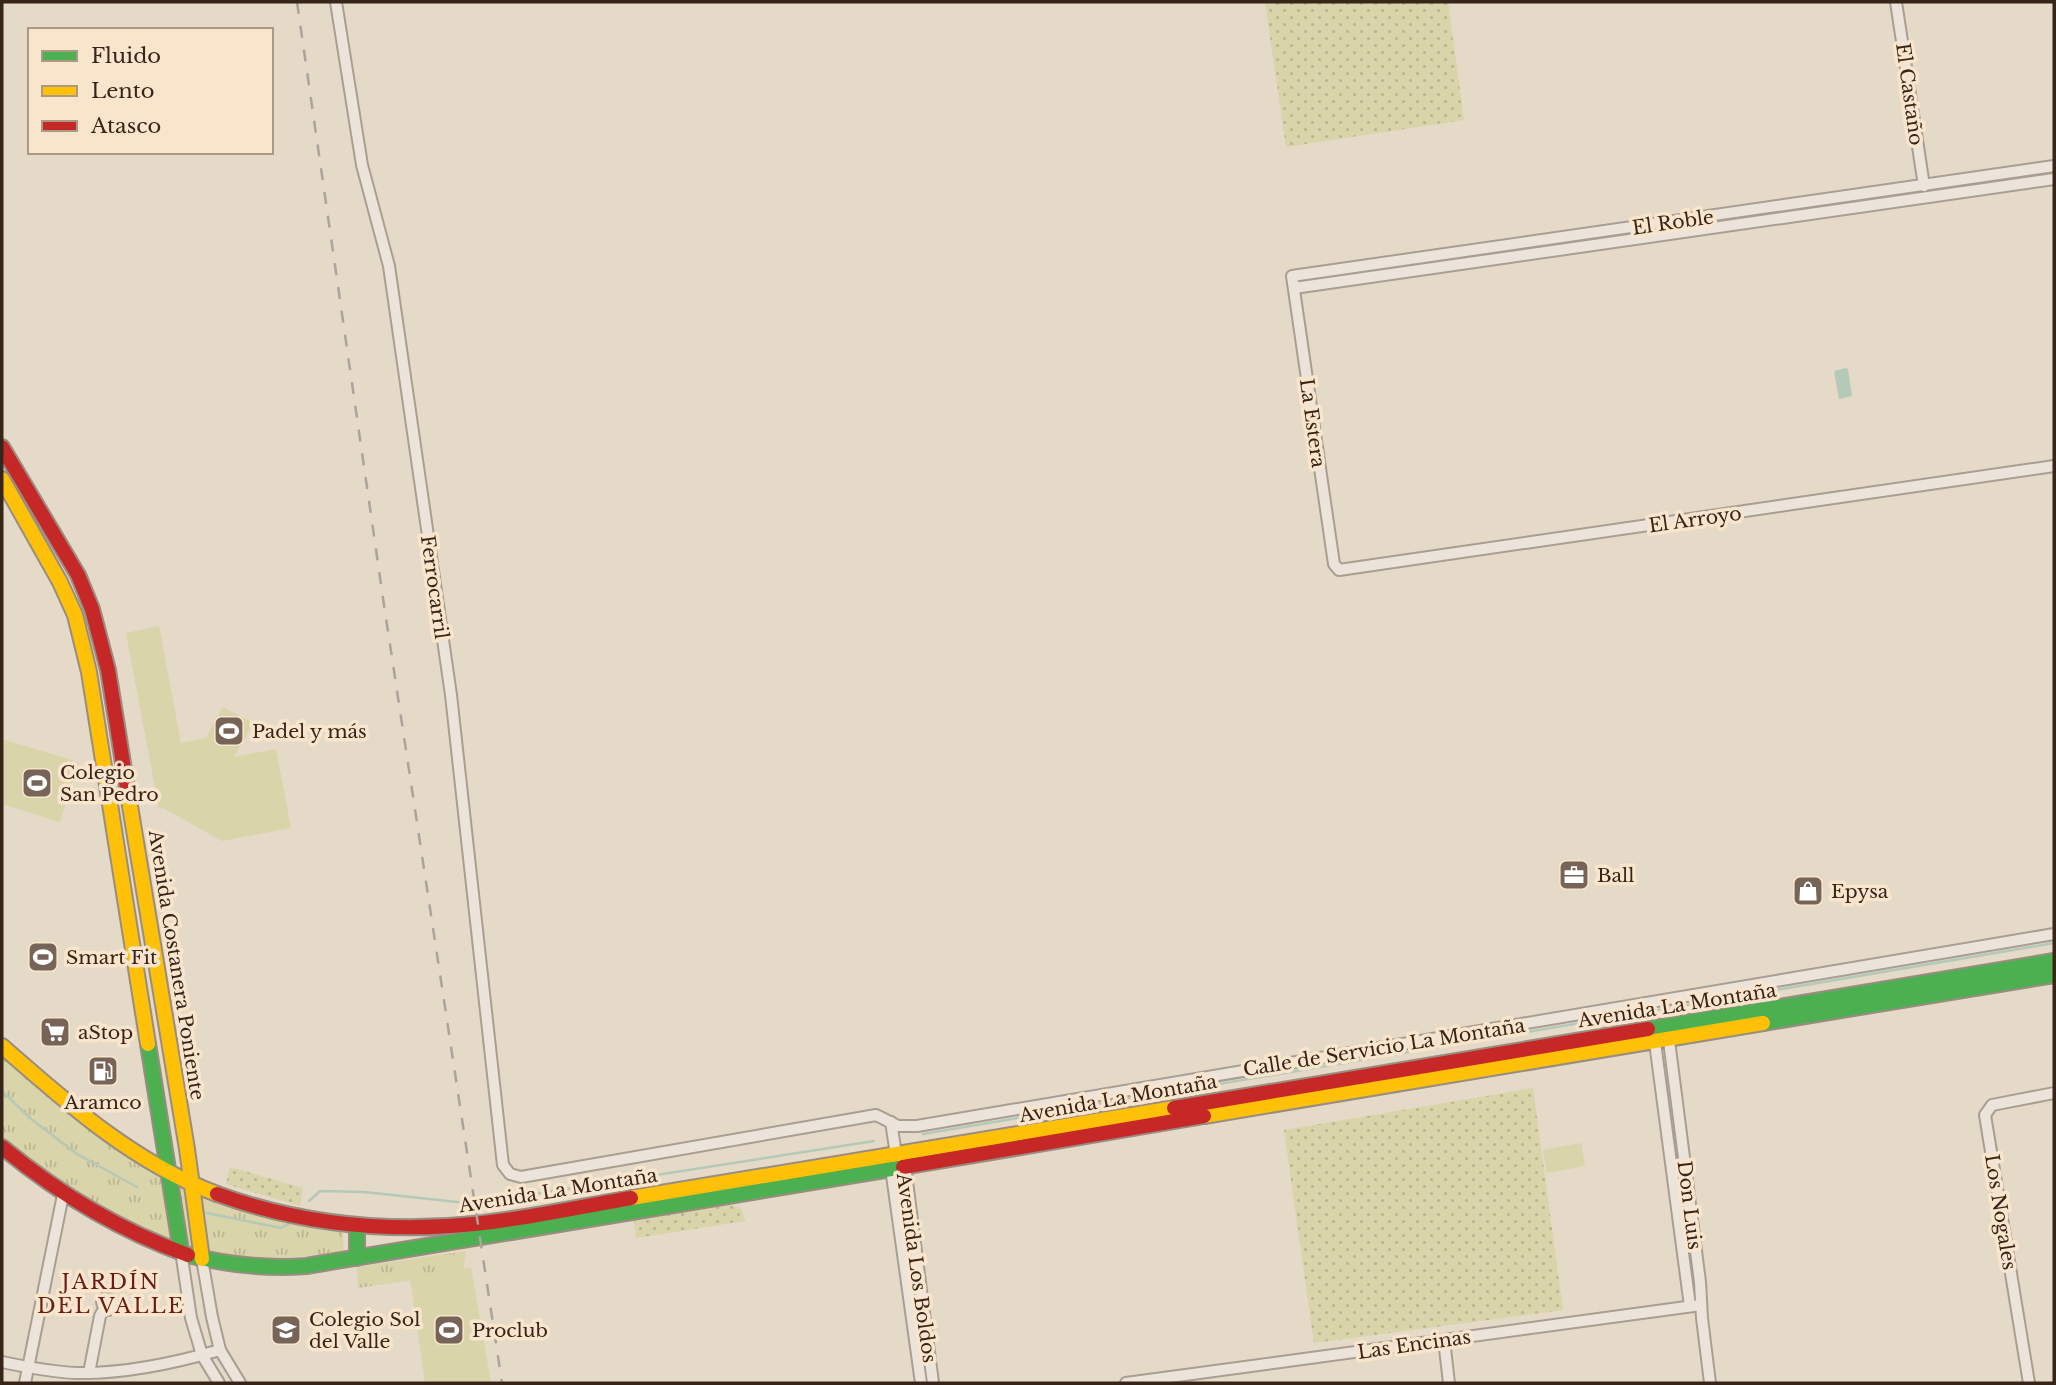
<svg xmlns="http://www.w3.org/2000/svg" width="2056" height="1385" font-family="'Libre Baskerville',serif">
	<defs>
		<pattern id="grass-dots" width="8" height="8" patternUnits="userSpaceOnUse" patternTransform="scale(1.75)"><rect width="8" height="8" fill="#d9d4a9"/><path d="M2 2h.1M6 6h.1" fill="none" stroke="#bbb691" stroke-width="1.8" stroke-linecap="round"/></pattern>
		<pattern id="park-tufts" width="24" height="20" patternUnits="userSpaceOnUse" patternTransform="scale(1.75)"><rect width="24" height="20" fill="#d9d4a9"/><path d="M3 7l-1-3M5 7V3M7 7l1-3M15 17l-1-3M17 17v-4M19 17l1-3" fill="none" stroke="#bbb691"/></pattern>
	</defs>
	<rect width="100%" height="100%" fill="#e5d9c8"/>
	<g fill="url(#grass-dots)">
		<polygon points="1265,2 1448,2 1464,120 1286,147"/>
		<polygon points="1533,1088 1563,1310 1314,1343 1284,1130"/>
		<polygon points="230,1167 303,1188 300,1206 226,1184"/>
		<polygon points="731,1204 741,1208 745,1221 636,1238 634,1221"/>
	</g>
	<g fill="url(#park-tufts)">
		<path d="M2,1056L56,1099L213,1193L342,1228L344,1251C310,1256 277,1260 243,1258C189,1255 87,1211 45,1177C30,1165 16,1150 2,1137Z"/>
		<polygon points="466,1251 463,1273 358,1288 357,1267"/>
	</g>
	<g fill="#d9d4a9">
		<polygon points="159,626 181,743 206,738 223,707 253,723 234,757 276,749 291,828 222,841 163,808 159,809 126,633"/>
		<polygon points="2,739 78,762 60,822 2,804"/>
		<polygon points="1581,1143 1585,1166 1547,1173 1543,1150"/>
		<polygon points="471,1267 491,1383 425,1383 410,1277"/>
	</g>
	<polygon fill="#b5c9b9" points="1846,368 1848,369 1852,396 1839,399 1834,371"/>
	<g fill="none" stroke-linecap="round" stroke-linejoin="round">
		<g stroke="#b5c9b9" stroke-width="2.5">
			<polyline points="2,1091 31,1119 77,1154 137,1187"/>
			<polyline points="923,1134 2054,943"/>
			<polyline points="309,1201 320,1191 364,1192 467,1203"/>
			<polyline points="489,1201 874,1141"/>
			<polyline points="207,1213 281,1228 292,1222"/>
		</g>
		<g stroke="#a99e92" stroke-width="14">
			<g id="street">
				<polyline points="336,2 362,165 389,266 451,695 503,1165 510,1174 521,1177 876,1115 898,1126 917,1126 2054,934"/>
				<polyline points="1896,2 1924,186"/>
				<polyline points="2054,166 1292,276 1334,564 1339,570 2054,466"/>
				<polyline points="1294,288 2054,179"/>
				<polyline points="1668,1033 1700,1282 1702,1318 1710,1383"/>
				<polyline points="1654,1035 1690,1306"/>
				<polyline points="891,1122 896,1154 905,1166 933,1383"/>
				<polyline points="893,1164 891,1168 921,1383"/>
				<polyline points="181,1251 191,1318 202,1355 219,1383"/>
				<polyline points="202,1259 212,1317 220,1350 240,1383"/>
				<polyline points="1444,1340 1449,1383"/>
				<path d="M2,1362C26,1367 52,1372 76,1373C123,1374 175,1363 220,1350"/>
				<polyline points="89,1373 100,1316 104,1309 102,1302 105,1298 112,1300 113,1307 109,1310 104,1309"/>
				<polyline points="25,1383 63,1195"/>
				<polyline points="1126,1383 1701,1305"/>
				<polyline points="2029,1383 1985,1115 1992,1105 2054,1093"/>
			</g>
		</g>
		<g stroke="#998d82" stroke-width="18">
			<g id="fast">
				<polyline points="1763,1023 2054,975"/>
				<polyline points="1648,1029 2054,961"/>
				<polyline points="148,1044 181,1251"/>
				<polyline points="357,1227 357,1258"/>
				<path d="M188,1255C228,1265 265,1269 306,1266L903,1167"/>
			</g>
		</g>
		<g stroke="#998d82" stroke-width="18">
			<g id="slow">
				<polyline points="2,479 60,582 75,615 89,672 148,1044"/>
				<polyline points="127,788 187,1149 202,1259"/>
				<path d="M2,1046C68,1104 134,1163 217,1194"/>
				<polyline points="1204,1116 1763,1023"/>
				<polyline points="631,1198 1174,1108"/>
			</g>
		</g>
		<g stroke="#998d82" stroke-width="18">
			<g id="jam">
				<polyline points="2,447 78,575 92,609 108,670 127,788"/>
				<polyline points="1174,1108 1648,1029"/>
				<path d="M2,1147C59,1194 118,1230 188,1255"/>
				<polyline points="903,1167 1204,1116"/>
				<path d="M217,1194C300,1224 386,1233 474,1224C526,1219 579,1207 631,1198"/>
			</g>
		</g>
		<use href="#street" stroke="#ece4db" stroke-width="10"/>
		<use href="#fast" stroke="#4caf50" stroke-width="14"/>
		<use href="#slow" stroke="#ffc107" stroke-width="14"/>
		<use href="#jam" stroke="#c62828" stroke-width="14"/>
		<polyline stroke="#aba39c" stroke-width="2.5" stroke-dasharray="12 12" stroke-linecap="butt" points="297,2 384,605 502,1383"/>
	</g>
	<defs>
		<g id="stadium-square" transform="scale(1.575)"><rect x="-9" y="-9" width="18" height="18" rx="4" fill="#756457" stroke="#f8e5cc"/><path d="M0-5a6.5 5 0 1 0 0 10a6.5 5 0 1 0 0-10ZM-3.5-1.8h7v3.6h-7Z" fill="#fff"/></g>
		<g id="office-square" transform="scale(1.575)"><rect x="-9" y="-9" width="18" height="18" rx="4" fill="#756457" stroke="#f8e5cc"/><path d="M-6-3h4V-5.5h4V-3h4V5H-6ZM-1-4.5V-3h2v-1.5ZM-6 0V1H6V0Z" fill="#fff"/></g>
		<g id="shop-square" transform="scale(1.575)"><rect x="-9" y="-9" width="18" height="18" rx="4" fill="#756457" stroke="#f8e5cc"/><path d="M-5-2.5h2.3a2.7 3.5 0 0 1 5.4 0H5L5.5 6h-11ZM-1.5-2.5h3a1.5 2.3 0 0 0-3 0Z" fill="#fff"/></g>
		<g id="supermarket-square" transform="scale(1.575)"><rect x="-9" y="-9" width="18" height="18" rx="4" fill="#756457" stroke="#f8e5cc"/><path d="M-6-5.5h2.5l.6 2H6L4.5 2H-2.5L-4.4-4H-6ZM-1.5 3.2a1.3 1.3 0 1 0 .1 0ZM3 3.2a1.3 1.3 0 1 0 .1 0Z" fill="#fff"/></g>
		<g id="fuel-square" transform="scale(1.575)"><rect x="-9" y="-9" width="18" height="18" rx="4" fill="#756457" stroke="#f8e5cc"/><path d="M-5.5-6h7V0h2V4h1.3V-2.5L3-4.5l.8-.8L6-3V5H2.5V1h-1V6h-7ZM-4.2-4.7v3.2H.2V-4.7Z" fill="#fff"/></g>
		<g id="school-square" transform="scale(1.575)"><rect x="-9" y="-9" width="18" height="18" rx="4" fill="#756457" stroke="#f8e5cc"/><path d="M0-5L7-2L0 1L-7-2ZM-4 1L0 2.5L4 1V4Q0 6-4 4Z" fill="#fff"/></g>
	</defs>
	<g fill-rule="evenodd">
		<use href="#stadium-square" x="229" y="731"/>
		<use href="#stadium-square" x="37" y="783"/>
		<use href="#office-square" x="1574" y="875"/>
		<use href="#shop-square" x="1808" y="891"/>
		<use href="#stadium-square" x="43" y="957"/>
		<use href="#supermarket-square" x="55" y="1032"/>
		<use href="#fuel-square" x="103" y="1071"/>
		<use href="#school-square" x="286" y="1330"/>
		<use href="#stadium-square" x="449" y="1330"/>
	</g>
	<g text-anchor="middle" stroke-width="7" stroke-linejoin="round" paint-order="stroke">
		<g font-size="19" fill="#38251a" stroke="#f8e5cc">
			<text transform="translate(1910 94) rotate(82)" y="7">El Castaño</text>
			<text transform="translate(1673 222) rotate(-8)" y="7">El Roble</text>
			<text transform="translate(1313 423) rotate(82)" y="7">La Estera</text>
			<text transform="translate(1695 519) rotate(-8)" y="7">El Arroyo</text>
			<text transform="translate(435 587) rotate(82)" y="7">Ferrocarril</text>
			<text transform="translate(177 965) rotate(81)" y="7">Avenida Costanera Poniente</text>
			<text transform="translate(1677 1005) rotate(-9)" y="7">Avenida La Montaña</text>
			<text transform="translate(1384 1047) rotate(-9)" y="7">Calle de Servicio La Montaña</text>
			<text transform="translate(1118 1098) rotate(-10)" y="7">Avenida La Montaña</text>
			<text transform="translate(558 1190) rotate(-9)" y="7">Avenida La Montaña</text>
			<text transform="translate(1690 1205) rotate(83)" y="7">Don Luis</text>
			<text transform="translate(2001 1212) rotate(81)" y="7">Los Nogales</text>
			<text transform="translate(917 1268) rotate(82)" y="7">Avenida Los Boldos</text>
			<text transform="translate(1414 1344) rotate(-8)" y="7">Las Encinas</text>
		</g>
		<g font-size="19" fill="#38251a" stroke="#f8e5cc" text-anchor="start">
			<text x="252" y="738">Padel y más</text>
			<text x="60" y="779">Colegio<tspan x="60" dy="22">San Pedro</tspan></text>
			<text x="1597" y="882">Ball</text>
			<text x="1831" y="898">Epysa</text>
			<text x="66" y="964">Smart Fit</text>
			<text x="78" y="1039">aStop</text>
			<text x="103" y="1109" text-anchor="middle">Aramco</text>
			<text x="309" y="1326">Colegio Sol<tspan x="309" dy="22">del Valle</tspan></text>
			<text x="472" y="1337">Proclub</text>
		</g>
		<g font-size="21" letter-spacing="2" fill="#691c16" stroke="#f8e5cc">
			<text x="111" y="1289">JARDÍN<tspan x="111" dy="24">DEL VALLE</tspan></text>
		</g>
	</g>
	<rect width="2056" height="1385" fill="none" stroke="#38251a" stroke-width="7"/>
	<rect x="28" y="28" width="245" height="126" fill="#f8e5cc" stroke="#ab9885" stroke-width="2"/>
	<rect x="42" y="51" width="35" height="10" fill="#4caf50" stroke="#ab9885" stroke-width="2"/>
	<text x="91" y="63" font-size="21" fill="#38251a">Fluido</text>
	<rect x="42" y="86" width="35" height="10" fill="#ffc107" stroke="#ab9885" stroke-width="2"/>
	<text x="91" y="98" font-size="21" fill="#38251a">Lento</text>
	<rect x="42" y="121" width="35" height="10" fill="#c62828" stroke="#ab9885" stroke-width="2"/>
	<text x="91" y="133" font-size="21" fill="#38251a">Atasco</text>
</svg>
